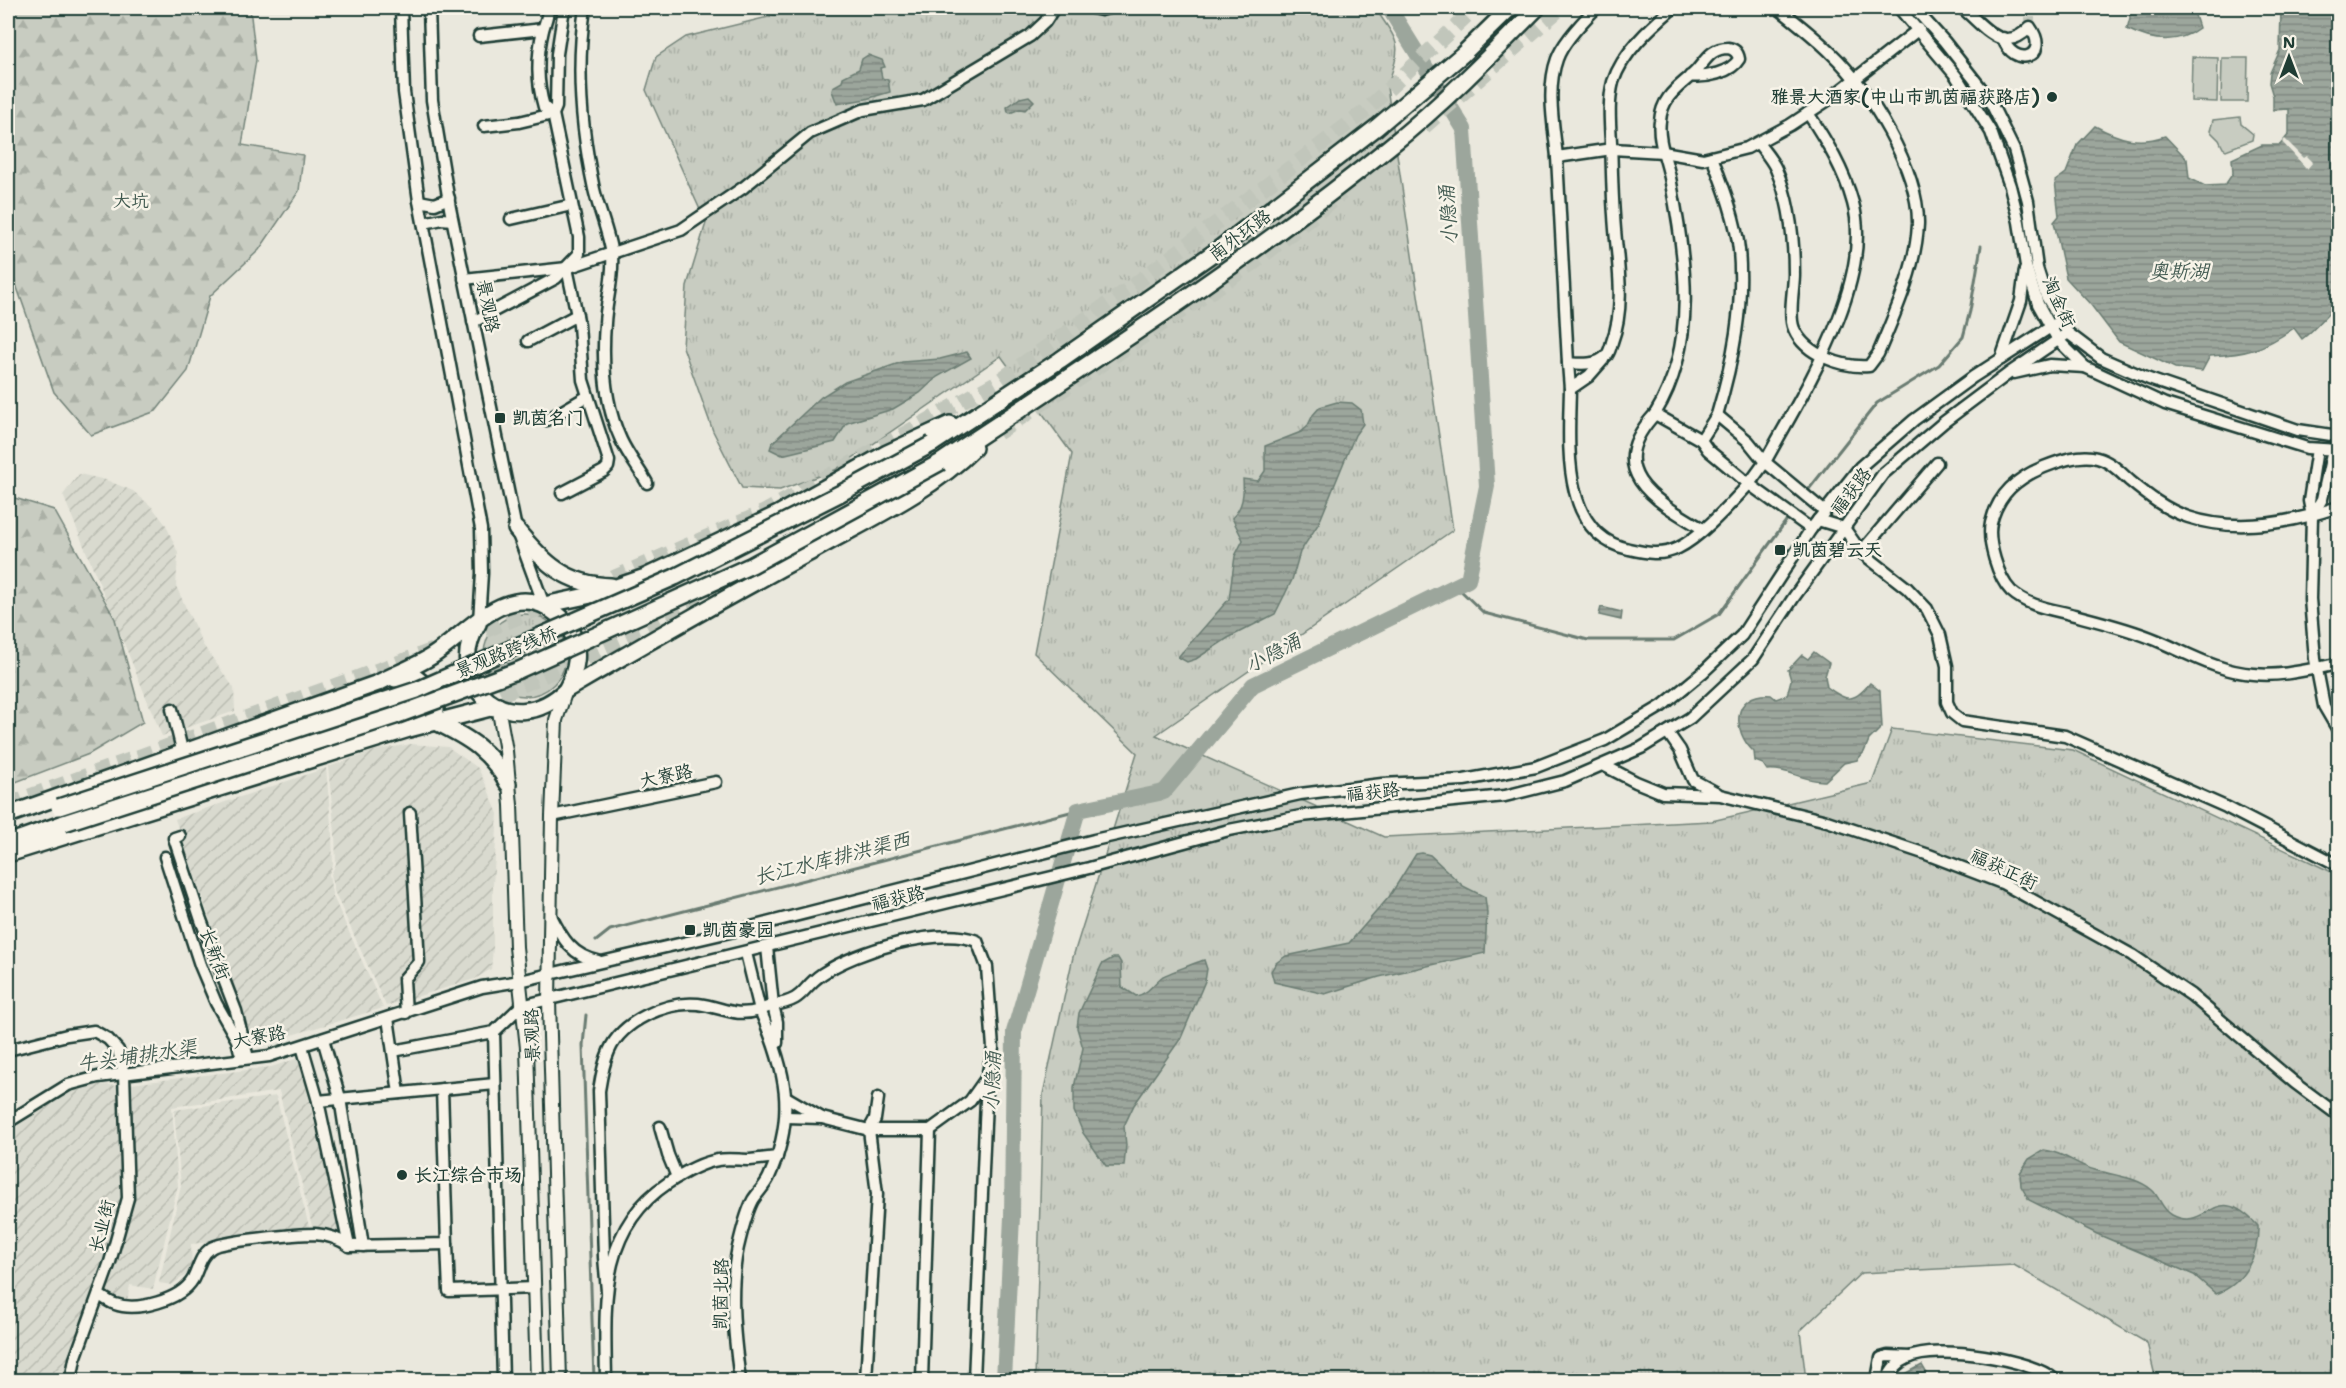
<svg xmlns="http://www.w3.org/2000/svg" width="2346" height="1388" font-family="'Shantell Sans','LXGW WenKai TC',sans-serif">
	<defs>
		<pattern id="industrial-furrows" width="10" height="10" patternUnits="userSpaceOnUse" patternTransform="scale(1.5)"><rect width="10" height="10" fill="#d9dacf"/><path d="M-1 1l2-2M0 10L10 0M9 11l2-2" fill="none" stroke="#babcb2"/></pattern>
		<pattern id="grass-tufts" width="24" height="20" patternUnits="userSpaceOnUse" patternTransform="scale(1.5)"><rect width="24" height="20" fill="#c8ccc1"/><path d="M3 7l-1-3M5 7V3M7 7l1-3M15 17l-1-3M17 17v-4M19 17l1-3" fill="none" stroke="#abb0a6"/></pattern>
		<pattern id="forest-firs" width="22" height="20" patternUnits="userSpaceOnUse" patternTransform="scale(1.5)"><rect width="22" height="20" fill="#c8ccc1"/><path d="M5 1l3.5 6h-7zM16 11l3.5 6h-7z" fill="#abb0a6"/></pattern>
		<pattern id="water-rules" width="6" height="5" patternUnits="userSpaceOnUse" patternTransform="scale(1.5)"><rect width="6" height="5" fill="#9ca69c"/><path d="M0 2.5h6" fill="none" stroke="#7f8880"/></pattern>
	</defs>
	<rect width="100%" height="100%" fill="#eae8dd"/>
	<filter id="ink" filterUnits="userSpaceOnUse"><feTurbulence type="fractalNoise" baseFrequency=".0167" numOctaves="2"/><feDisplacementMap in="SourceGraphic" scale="12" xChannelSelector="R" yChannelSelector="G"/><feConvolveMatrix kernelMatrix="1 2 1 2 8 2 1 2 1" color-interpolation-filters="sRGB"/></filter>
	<g filter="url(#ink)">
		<g fill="url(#industrial-furrows)">
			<polygon points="79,474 106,480 133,491 152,507 166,525 178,553 176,586 203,645 234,688 235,711 162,736 63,495"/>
			<polygon points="411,744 448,747 478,768 487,787 498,814 493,885 493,948 491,969 475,979 386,1006 334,891 331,874 336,864 335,833 328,767 377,750"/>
			<polygon points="326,768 332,835 333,865 329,874 332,894 383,1008 254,1046 175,819"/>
			<polygon points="299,1058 341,1235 313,1230 279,1091 172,1107 178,1185 153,1289 130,1285 127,1302 102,1294 131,1200 131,1084 271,1067"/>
			<polygon points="100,1084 119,1086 122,1198 94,1294 69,1361 65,1380 8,1380 8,1132 68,1093"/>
			<polygon points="276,1096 310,1231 191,1244 192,1270 172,1285 159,1283 181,1186 174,1110"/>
		</g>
		<g fill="url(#grass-tufts)" stroke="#74847a" stroke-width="1.5">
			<path d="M795,8H1375C1401,46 1402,43 1387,87L1453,530L1156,735L1384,837L1712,821L1872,783L1892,729L2073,750L2338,875V1380H2156L2147,1343L2014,1265L1861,1273L1800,1331L1806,1380H1035L1043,1094L1073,957L1137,753L1034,653L1072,454L1001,356L835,470L780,490L742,488L713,431L683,347L687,286L706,223L646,90L656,57L686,37L793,11Z"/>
			<circle cx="525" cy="655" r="41"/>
		</g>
		<g fill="url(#forest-firs)" stroke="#74847a" stroke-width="1.5">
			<polygon points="8,8 250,8 256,60 242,145 303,155 299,191 259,250 210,296 188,371 156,411 91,435 54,392 8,262"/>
			<polygon points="8,496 54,510 115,619 143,722 89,754 8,785"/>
		</g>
		<g fill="#c8ccc1" stroke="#74847a" stroke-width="1.5">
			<polygon points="2192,57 2218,58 2217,102 2191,101"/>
			<polygon points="2222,58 2248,58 2247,102 2221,102"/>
			<polygon points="2240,117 2241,124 2253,134 2252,140 2226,150 2223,148 2219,140 2210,131 2213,120"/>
		</g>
		<g fill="url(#water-rules)" stroke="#6a7c72" stroke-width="1.5">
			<path d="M2129,8H2197L2194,12L2199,28C2177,45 2151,41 2127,29L2130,18Z"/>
			<path d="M2281,8H2338V304C2326,315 2316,329 2302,339L2294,328C2262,350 2248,354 2210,356L2202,371L2175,368L2119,342L2091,305L2066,278L2054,222L2059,216L2055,181L2066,173L2077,145L2095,126C2119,139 2138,145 2165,136L2187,159L2189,178L2205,186L2225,185L2233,173L2232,159L2262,145H2280L2289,134V109L2273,110V96L2269,83L2270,73L2280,50Z"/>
			<polygon points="868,55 882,60 885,67 880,68 882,78 888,80 890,92 866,99 837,104 832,91 833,87 842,82 843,77 859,69 862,59"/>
			<polygon points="1029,96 1034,101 1025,110 1020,109 1010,113 1008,112 1007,107 1020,98"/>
			<polygon points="967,352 971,358 937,377 920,393 893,409 847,423 835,442 782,455 770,449 772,443 821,397 845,382 902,362 940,359"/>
			<path d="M1337,402L1352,403L1361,410L1363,424L1355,435L1319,523L1300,552L1292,580L1275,614L1228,638L1196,659L1187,662L1178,657L1229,599L1235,556L1243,540L1232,518C1243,507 1244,495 1243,479L1258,481L1265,471V446L1301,432L1307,427L1313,415L1320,407Z"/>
			<polygon points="1601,607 1622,612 1621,620 1599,615"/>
			<path d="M1814,652L1829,663L1825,676L1827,687C1846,701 1853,704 1870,683L1880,691L1882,727L1869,740L1864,752L1857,760L1844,763L1825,781C1804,782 1788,768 1767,770L1763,764L1755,761L1754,752C1731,731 1732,692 1771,695L1776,699L1787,695L1791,680L1788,670L1802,655L1808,659Z"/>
			<polygon points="1422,853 1430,855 1463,886 1485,897 1487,913 1485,953 1379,977 1325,994 1274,982 1271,971 1276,963 1286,956 1349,943 1389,897 1416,854"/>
			<path d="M1113,958H1118L1121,963L1122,987L1136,996C1149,994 1153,983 1163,976C1167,974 1200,961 1204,960L1207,969L1205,981L1181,1038L1134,1105L1124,1126L1126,1145L1124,1166H1106L1083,1133L1074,1111V1087L1083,1048L1077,1028L1079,1013L1102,964Z"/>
			<path d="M2044,1150C2066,1153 2076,1165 2095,1170C2113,1175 2137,1177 2152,1190C2160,1197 2161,1209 2172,1215C2208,1234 2214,1177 2258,1226C2259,1255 2244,1284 2216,1294L2194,1275L2097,1234L2029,1200L2021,1186L2020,1173L2029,1159Z"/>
			<polygon points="1922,1365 1926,1372 1908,1380 1905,1374"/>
		</g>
		<polygon fill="#eae8dd" points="2285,139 2304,158 2307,156 2313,162 2307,169 2282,142"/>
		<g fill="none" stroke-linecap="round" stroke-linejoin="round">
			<g stroke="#6a7c72" stroke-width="3">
				<polyline points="1809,489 1877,403 1939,365 1963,337 1970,311 1981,246"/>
				<polyline points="1457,587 1484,613 1588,640 1674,640 1719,614 1786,521"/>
				<polyline points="596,941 610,930 1078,810"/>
				<polyline points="586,1015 583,1045 594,1380"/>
				<polyline points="18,1109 33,1101"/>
			</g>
			<polyline stroke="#9ca69c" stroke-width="16" points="1004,1380 1012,1217 1014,1032 1078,810 1164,792 1253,685 1468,580 1487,486 1464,129 1389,8"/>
			<polyline stroke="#c1c6bb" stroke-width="10" stroke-dasharray="10 5" stroke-linecap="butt" points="2030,27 2030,8"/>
			<g stroke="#c1c6bb" stroke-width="15" stroke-dasharray="15 8" stroke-linecap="butt">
				<polyline points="1424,127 1561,8"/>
				<polyline points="998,433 1254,263 1342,193"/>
				<polyline points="592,587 764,512 997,382 1127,290 1363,113 1475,8"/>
				<polyline points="464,639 554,603"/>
				<polyline points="480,704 642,632 878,506 911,486"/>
				<polyline points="8,804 436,649"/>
			</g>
			<g stroke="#1f3d34" stroke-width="15">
				<g id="minor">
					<polyline points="401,8 404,92 419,201 481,529 482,573 479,621"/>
					<polyline points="429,8 432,100 450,208 516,529 544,605"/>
					<path d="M548,8C548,17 545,22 543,30C537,55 537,83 544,107L553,114"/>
					<path d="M585,8C576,68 581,129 594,189C599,211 609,233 612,255C614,279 606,301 605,323C602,363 604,403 621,440C628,455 639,469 647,483"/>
					<polyline points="1092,8 1101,10 1108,8"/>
					<path d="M1596,8C1583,21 1563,42 1557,59C1546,89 1554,127 1557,157L1612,149L1663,152L1703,159L1747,148L1790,125L1828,100L1919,29"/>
					<polyline points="1899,8 1956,76 1991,132 2010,186 2019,222 2026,266 2038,304 2058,340 2085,367 2165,404 2307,448 2338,450"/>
					<polyline points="1914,8 1944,41 1988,97 2014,150 2028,201 2037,268 2046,296 2068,333 2101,358 2149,379 2298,430 2338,436"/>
					<path d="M1962,8C1983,24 2002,57 2030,27C2052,58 2013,69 2003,38"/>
					<polyline points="479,36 543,29"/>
					<path d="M1808,113C1827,142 1844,170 1853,203C1875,282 1802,394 1765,462L1824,511"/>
					<polyline points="484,126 519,122 553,114"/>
					<path d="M1758,143C1764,151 1772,160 1776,169C1790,201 1794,240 1794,274C1794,289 1788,316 1794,329C1805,355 1843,368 1869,366L1878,354C1895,313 1916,268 1918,224C1919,169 1869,89 1830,52C1814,36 1796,22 1778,8"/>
					<path d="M1557,157L1568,363C1580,364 1597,366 1607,355C1609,352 1611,346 1612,342C1627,302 1616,257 1614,215C1612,190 1612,166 1611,142C1610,123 1608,101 1613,82C1622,53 1651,27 1673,8"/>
					<path d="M1712,157C1723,186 1736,219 1739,250C1744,307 1733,361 1717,415"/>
					<polyline points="419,201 435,204 449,198"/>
					<polyline points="511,219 572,205"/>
					<polyline points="424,223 442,219 452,220"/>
					<polyline points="464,279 567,268 681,230 744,187 810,133 863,110 923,100 1030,36 1045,22 1054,8"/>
					<polyline points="473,322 556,278 579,254 579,237 553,114 556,107 557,54 564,8"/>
					<polyline points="528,341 577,315"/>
					<polyline points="2001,359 2021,301 2025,270"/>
					<polyline points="1568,363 1570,389 1589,376 1603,360"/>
					<polyline points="2014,373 2050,365 2085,367"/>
					<path d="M1570,389C1569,443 1560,535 1629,549C1646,553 1662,556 1678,548C1701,537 1731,503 1749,484L1811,529"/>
					<path d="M1655,414C1698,344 1686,259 1671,183C1668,163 1657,141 1660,121C1662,95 1680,87 1696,71C1706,60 1711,48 1728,48C1735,49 1738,53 1739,59C1731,73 1705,78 1690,76"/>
					<polygon points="1717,415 1748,441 1765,462 1749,484 1708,450 1701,440"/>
					<polyline points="547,420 588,396"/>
					<path d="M1701,440L1655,414C1602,471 1654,500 1703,529"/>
					<polyline points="2317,449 2309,501 2312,516 2322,499 2333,450"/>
					<polyline points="562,493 604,471 608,467 609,461 583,380 579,325 567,268"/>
					<path d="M2338,507C2291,523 2236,533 2188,517C2166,510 2147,495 2130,481C2120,472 2110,461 2097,458C2081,453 2059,461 2044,467C2017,478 1998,494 1991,523C1987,541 1998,578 2011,591C2029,607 2052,609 2074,615C2101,622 2130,629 2156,640C2187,653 2219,672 2254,674C2284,677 2309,669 2338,664"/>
					<polyline points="2312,516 2310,599 2315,659 2324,706 2338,730"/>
					<polyline points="1818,520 1844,528 1861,552 1907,588 1927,609 1940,635 1947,666 1947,702 1952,713 1962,721 2065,736 2226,807 2338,865"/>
					<polyline points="1861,552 1937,463"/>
					<polyline points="172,709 183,754"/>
					<polyline points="1668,733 1680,750 1693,780 1717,793"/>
					<polyline points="1603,765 1636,782 1663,793 1720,795 1827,821 1929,855 2002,883 2132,955 2191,995 2295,1083 2338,1115"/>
					<polyline points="552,816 716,782"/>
					<polyline points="180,836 174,838 201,920 236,1011 248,1058"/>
					<polyline points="165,857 200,965 216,1003 237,1040 240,1052"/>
					<path d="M551,916C562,938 572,956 598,961"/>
					<polyline points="746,953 760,1010 773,1005 767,947"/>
					<polyline points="406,1013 404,979 419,962 410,813"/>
					<polyline points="388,1018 399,1093"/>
					<polyline points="323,1039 340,1098 363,1246"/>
					<path d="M777,1043V1022L773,1005C806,1000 800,989 822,974C856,951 938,926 977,941L987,967L993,1048L987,1077L970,1101L930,1130H869L822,1118L786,1097"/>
					<polyline points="302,1046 318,1101 495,1084"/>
					<polyline points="8,1050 67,1035 94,1031 108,1039 118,1050 124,1074 128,1198 110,1262 75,1359 71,1380"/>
					<polyline points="393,1051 494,1032"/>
					<polyline points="318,1101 349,1246"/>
					<polyline points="786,1117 822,1118"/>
					<polyline points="8,1122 68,1085 98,1077 269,1056 482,987 520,981 743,929 1094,840 1300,794 1382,784 1464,780 1536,767 1605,740 1662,706 1702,673 1742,635 1811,529 1860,467 1914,420 1973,377 2060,321"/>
					<polyline points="660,1127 668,1155 677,1177"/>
					<polyline points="447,1244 449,1291 535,1288"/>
					<path d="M607,1291L604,1257L599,1091C601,1078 603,1064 609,1051C622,1021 666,1001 698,1004C723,1007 734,1018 760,1010C786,1070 797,1115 769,1177C765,1186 758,1192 753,1200C747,1211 743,1227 740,1239C728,1283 734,1336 740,1380"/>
					<path d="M99,1295C104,1298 109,1302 115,1304C137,1312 181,1300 193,1279C199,1267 200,1256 211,1248C220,1241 300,1234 315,1234C328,1235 339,1238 349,1246L447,1244L442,1089"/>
					<polyline points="503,1380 494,1032 521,1006 1089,868 1229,830 1301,816 1505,796 1565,781 1641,748 1690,718 1753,659 1794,597 1883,474 1944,422 2008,374 2068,333"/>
					<path d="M606,1380C605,1305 598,1230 668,1183C683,1173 700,1163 718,1160C728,1158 739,1160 750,1160C759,1159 768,1158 777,1157"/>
					<polyline points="866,1380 877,1194 869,1130 875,1119 878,1098"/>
					<polyline points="922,1380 930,1130"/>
					<polyline points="974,1380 987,1077"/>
					<polyline points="1884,1380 1878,1374 1881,1358 1888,1356 1910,1357"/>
					<path d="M1887,1380C1892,1369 1897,1363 1908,1358C1937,1344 2032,1359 2055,1380"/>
				</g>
			</g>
			<g stroke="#1f3d34" stroke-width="16">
				<g id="major">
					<polyline points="498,706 506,751 511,805 516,947 527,1048 537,1380"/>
					<polyline points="560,1380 549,1001 552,816 556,720 566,690"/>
				</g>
			</g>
			<g stroke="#1f3d34" stroke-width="20">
				<g id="highway">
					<polyline points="932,444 1060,360 1219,249 1377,127 1463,54 1510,8"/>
					<path d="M941,462C1093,361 1247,262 1389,147C1442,105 1490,56 1537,8"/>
					<path d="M516,529C543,562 566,585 611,586"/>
					<polyline points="544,605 596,594 645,577 778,514 887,453 950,424"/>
					<path d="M478,624C440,687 513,742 566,690C646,643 727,597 809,553C865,521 928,494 974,448"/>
					<polyline points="395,679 415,677 435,693 436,710 419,723"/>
					<path d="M436,722C469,738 491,751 508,784"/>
					<path d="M8,815L378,683C395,674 415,667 432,656C464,636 505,583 547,607C556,613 566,620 570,629C581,651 577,670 566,690"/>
					<polyline points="8,843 64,823"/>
					<polyline points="8,854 409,729 498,706"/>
				</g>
			</g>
			<use href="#minor" stroke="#f7f3e8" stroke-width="10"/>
			<use href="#major" stroke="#f7f3e8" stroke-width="12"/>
			<use href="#highway" stroke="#f7f3e8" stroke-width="15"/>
			<g stroke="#1f3d34" stroke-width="20" stroke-linecap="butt">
				<g id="highway-bridge">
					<polyline points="59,807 417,690 675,577 841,493 932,444"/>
					<polyline points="64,823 395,716 519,670 752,565 941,462"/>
				</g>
			</g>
			<use href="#highway-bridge" stroke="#f7f3e8" stroke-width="15"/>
		</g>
	</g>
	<g fill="#1f3d34" stroke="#f7f3e8" stroke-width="2">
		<circle cx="2052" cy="97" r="6"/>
		<rect x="494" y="412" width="12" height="12" rx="3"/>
		<rect x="1774" y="544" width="12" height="12" rx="3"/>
		<rect x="684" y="924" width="12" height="12" rx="3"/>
		<circle cx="402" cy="1175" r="6"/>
	</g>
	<g text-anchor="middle" stroke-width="5" stroke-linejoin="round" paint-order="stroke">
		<g font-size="18" font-weight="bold" fill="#1f3d34" stroke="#f7f3e8" text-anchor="start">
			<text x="2040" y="103" text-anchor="end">雅景大酒家(中山市凯茵福获路店)</text>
			<text x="512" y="424">凯茵名门</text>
			<text x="1792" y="556">凯茵碧云天</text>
			<text x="702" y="936">凯茵豪园</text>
			<text x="414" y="1181">长江综合市场</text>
		</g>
		<g font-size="18" fill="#415a50" stroke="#f7f3e8">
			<text x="131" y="207">大坑</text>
		</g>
		<g font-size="18" fill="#1f3d34" stroke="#f7f3e8">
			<text transform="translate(1240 235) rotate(-37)" y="6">南外环路</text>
			<text transform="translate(2059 302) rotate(65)" y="6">淘金街</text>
			<text transform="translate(488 306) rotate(79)" y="6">景观路</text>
			<text transform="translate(1851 491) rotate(-53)" y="6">福获路</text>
			<text transform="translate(506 652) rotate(-22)" y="6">景观路跨线桥</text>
			<text transform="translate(666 776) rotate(-12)" y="6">大寮路</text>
			<text transform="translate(1373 792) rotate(-6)" y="6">福获路</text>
			<text transform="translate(2004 869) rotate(25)" y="6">福获正街</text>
			<text transform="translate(898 898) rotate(-14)" y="6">福获路</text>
			<text transform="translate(215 954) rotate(70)" y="6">长新街</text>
			<text transform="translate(532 1035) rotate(-92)" y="6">景观路</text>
			<text transform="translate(259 1037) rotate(-11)" y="6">大寮路</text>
			<text transform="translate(102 1226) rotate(-76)" y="6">长业街</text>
			<text transform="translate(721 1294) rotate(-89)" y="6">凯茵北路</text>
		</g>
		<g font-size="20" font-style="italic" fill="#445c53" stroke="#f7f3e8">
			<text transform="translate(1448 215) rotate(-94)" y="7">小隐涌</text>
			<text x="2179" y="278">奥斯湖</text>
			<text transform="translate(1273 653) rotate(-28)" y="7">小隐涌</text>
			<text transform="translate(832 858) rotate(-14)" y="7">长江水库排洪渠西</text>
			<text transform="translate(137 1055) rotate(-8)" y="7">牛头埔排水渠</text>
			<text transform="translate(992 1081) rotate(-88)" y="7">小隐涌</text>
		</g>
	</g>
	<rect width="2346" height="1388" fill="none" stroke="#f7f3e8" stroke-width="30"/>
	<rect x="15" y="15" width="2316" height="1358" fill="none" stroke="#1f3d34" stroke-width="2" filter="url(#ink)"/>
	<g transform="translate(2289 57)" stroke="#f7f3e8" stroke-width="4.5" paint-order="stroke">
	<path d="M0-4.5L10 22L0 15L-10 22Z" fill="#1f3d34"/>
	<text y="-9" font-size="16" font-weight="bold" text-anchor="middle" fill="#1f3d34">N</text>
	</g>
</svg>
